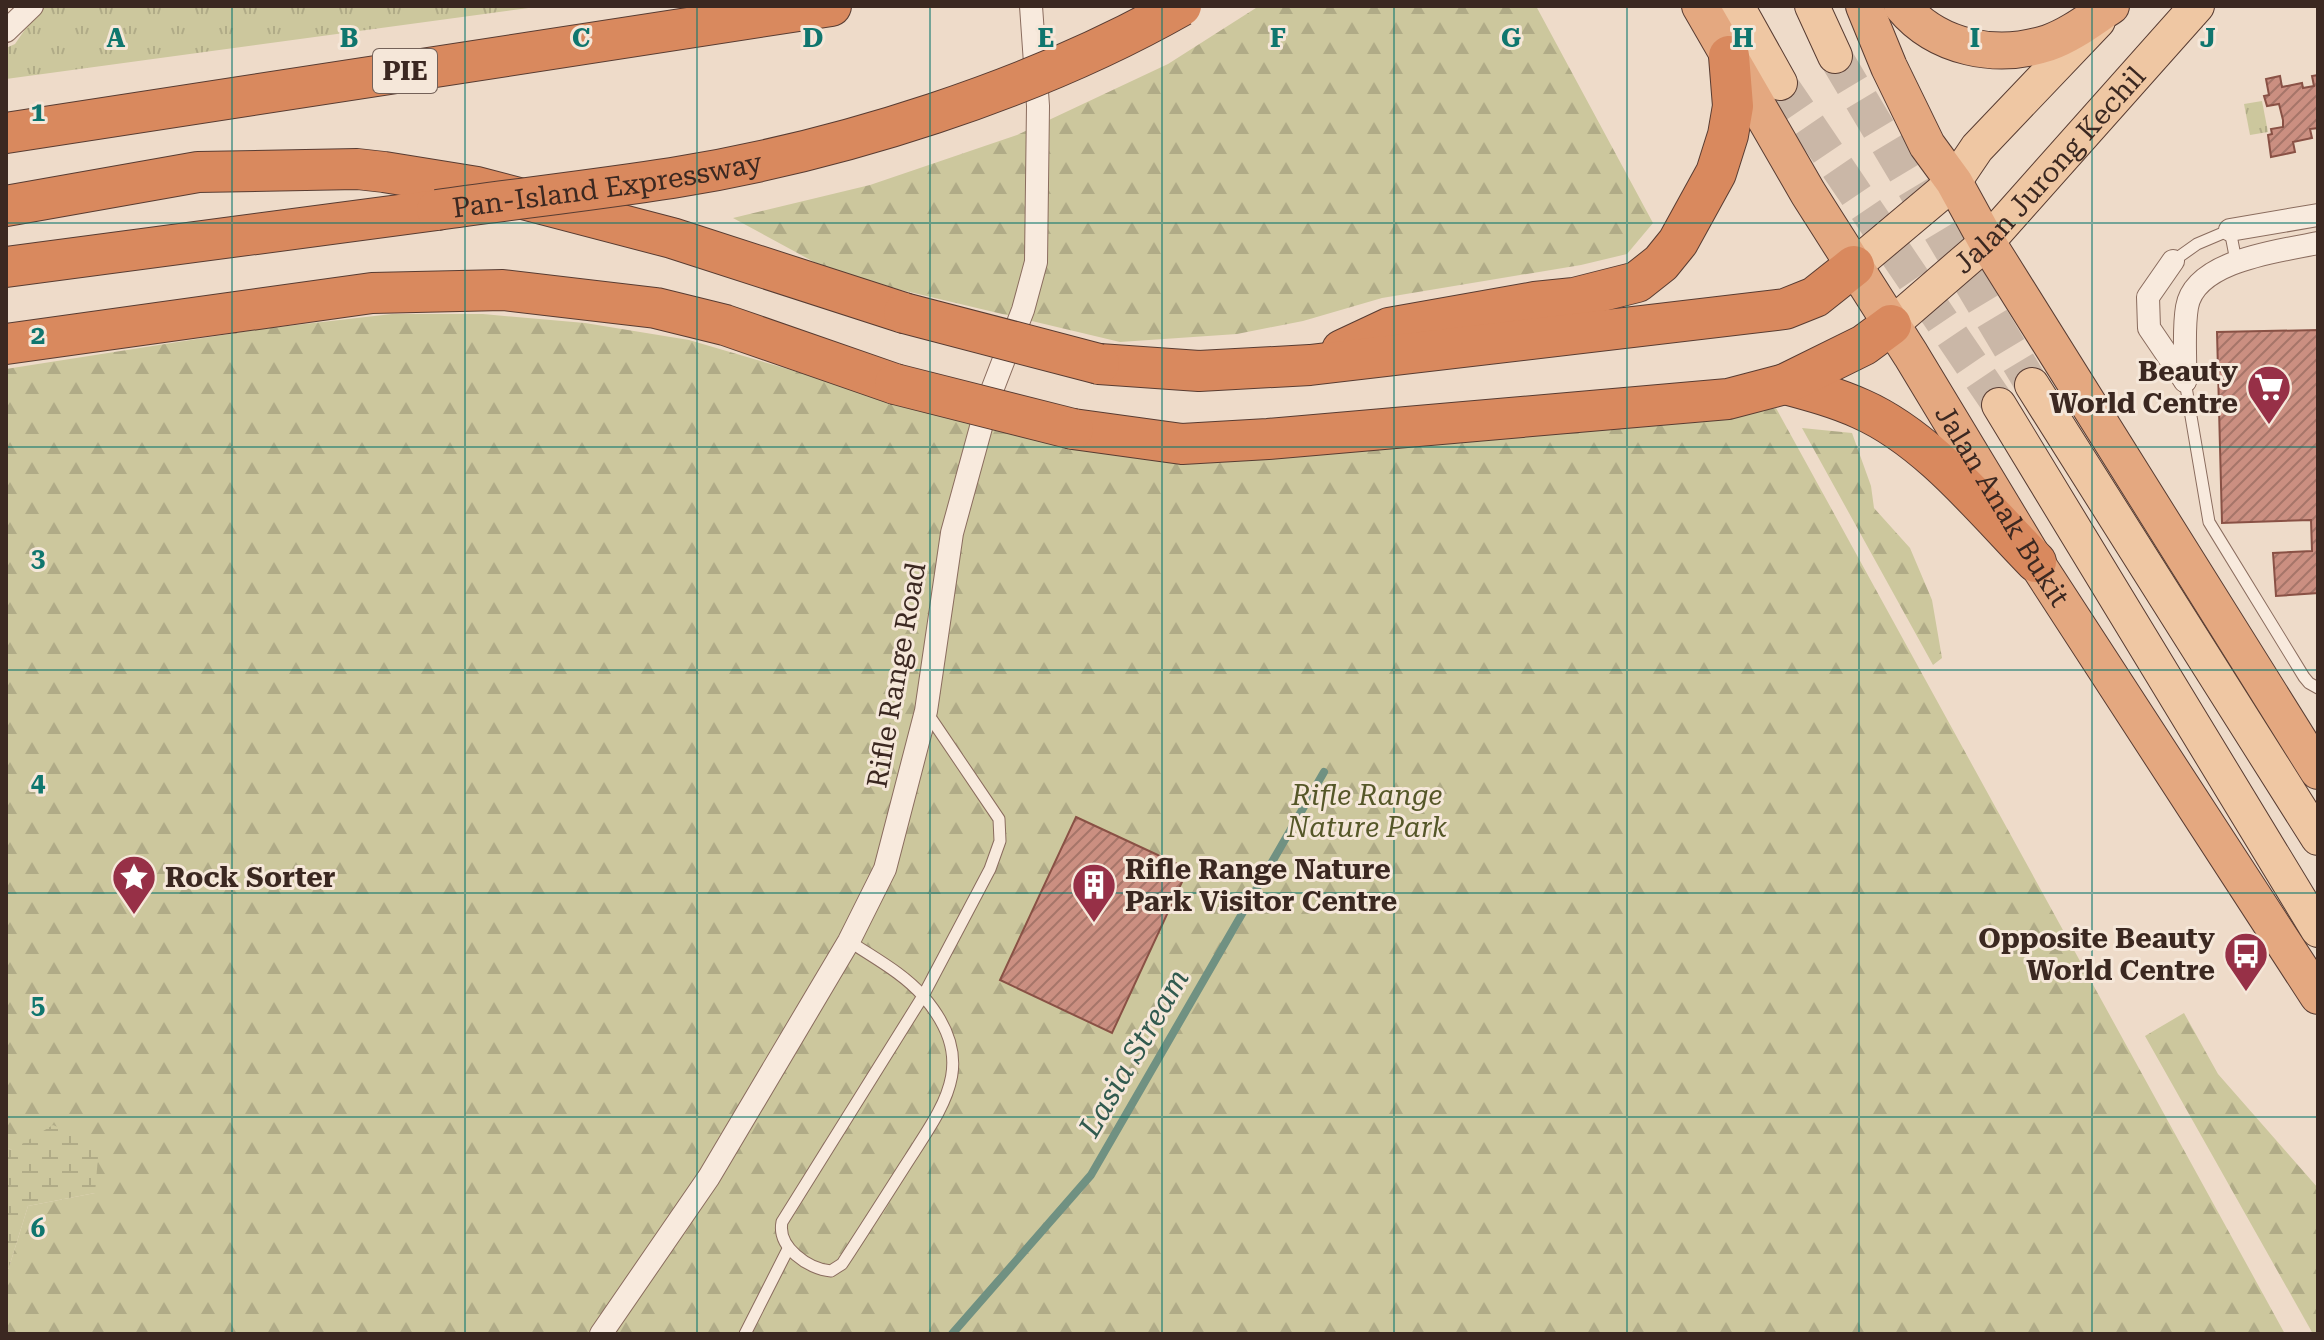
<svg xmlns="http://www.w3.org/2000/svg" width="2324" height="1340" font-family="'Roboto Serif',serif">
	<defs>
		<pattern id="grass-tufts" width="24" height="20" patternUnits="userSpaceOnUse" patternTransform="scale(2)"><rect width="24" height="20" fill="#ccc79d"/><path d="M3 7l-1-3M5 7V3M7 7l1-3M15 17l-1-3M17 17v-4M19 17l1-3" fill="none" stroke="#b0ab87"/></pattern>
		<pattern id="forest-firs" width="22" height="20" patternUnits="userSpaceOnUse" patternTransform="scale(2)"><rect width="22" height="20" fill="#ccc79d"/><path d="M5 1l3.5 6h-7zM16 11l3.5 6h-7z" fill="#b0ab87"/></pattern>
		<pattern id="wetland-marsh" width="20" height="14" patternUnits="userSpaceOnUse" patternTransform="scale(2)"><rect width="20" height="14" fill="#ccc79d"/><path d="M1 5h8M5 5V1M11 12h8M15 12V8" fill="none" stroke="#b0ab87"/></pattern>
		<pattern id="building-hatch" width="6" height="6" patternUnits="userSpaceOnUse" patternTransform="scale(2)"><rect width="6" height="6" fill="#cb8f81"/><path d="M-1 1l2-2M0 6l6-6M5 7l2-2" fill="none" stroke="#a67569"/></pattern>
	</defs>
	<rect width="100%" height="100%" fill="#eedbc9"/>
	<g fill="url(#grass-tufts)">
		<polygon points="41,6 543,6 6,79 6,48 15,44"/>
		<polygon points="2262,101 2268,132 2250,135 2244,104"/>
	</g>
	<g fill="url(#forest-firs)">
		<polygon points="1259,6 1536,6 1653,223 1627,254 1581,265 1382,298 1303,321 1237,334 1120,342 838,275 733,218 870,185 1017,135 1168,64"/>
		<polygon points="392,314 483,314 585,323 689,340 1006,433 1071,448 1209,460 1703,422 1776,408 2285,1334 6,1334 6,1277 28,1206 95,1193 6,1147 6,369 261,329"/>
		<polygon points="1802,428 1852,433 1871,486 1874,508 1910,548 1932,600 1942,658 1933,665"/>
		<polygon points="2184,1013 2218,1074 2318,1188 2318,1334 2313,1334 2145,1036"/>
	</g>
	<polygon fill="url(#wetland-marsh)" points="53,1125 99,1145 95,1193 28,1206 6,1277 6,1147 12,1150"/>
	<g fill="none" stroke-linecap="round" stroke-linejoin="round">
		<polyline stroke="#709182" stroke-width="8" points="952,1334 1091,1175 1324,772"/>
	</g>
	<g fill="url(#building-hatch)" stroke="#895145" stroke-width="2">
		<polygon points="2318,75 2318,128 2310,129 2312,138 2293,142 2295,152 2271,157 2268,135 2272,134 2271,129 2283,127 2283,120 2279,104 2267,106 2264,96 2269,95 2266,79 2280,76 2282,87 2302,83 2303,88 2314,86 2312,76"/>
		<polygon points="2318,330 2318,593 2276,596 2273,553 2312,551 2311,520 2222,523 2217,332"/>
		<polygon points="1076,817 1188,869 1112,1033 1000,980"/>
	</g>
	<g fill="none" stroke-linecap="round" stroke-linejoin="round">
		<g stroke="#cab7a7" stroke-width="34" stroke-dasharray="34 17" stroke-linecap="butt">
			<polyline points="1835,56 2032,385"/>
			<polyline points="1780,83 1999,405"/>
		</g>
		<g stroke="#8a6c5e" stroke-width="13">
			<g id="service">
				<polyline points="2173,261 2197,244 2230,230 2236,261"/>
				<polyline points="2185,381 2209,522 2304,677 2309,683 2318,688"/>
				<path d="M849,941C874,958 903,973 923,996C981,1063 943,1106 905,1166C884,1199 863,1232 842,1264L831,1271C808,1269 777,1247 782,1222L923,996L990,869L1000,841L999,819L926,711"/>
				<polyline points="745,1334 788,1249"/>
			</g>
		</g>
		<g stroke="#8a6c5e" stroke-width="24">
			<g id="minor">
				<polyline points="6,31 32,6"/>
				<polyline points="2230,230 2318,215"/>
				<polyline points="2173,261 2148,297 2149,328 2185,381"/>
				<path d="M2185,381C2186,357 2183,330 2187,307C2195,260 2280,251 2318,243"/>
				<polyline points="601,1334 709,1177 849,941 885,869 926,711 952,533 989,398 1023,310 1036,262 1038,106 1031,6"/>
			</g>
		</g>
		<g stroke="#583c32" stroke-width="36">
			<g id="primary">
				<polyline points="1737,6 1780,83"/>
				<polyline points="1812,6 1835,56"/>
				<polyline points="1854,266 1954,182 1977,148 2098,21"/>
				<path id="s1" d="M1891,325L1987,242L2197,6"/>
				<polyline points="2032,385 2318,838"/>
				<polyline points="1999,405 2318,930"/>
			</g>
		</g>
		<g stroke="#583c32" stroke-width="38">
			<g id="trunk">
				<path id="s2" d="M1700,6L1808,193L1911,355L2036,562L2318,996"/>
				<polyline points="1864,6 1889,67 1927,145 1954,182 1987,242 2318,771"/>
				<path d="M1902,6C1937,48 1996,60 2048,43C2071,35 2091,19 2111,6"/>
			</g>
		</g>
		<g stroke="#583c32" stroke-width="42">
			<g id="motorway">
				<polyline points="6,133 831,6"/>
				<polyline points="6,206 198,172 357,169 384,172 477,187 672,238 904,313"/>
				<polyline points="6,267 437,210"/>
				<polyline points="6,344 372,293 503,290 656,308 725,325 895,384"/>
				<polyline points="1342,350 1389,328 1535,302 1574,298 1637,282 1661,263 1678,242 1716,173 1728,135 1733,106 1729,56"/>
				<polyline points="1099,364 1199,371 1310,365 1785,309 1815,297 1854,266"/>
				<path d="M1785,384C1811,391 1837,398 1861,409C1929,439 1985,510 2036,562"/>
				<polyline points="1073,429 1182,444 1268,439 1728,399 1785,384 1864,345 1891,325"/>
			</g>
		</g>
		<use href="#service" stroke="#f8eadd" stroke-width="11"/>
		<use href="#minor" stroke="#f8eadd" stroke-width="22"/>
		<use href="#primary" stroke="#efc7a3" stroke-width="34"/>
		<use href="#trunk" stroke="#e4a880" stroke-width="36"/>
		<use href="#motorway" stroke="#d9895e" stroke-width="40"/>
		<g stroke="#583c32" stroke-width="42" stroke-linecap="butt">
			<g id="motorway-bridge">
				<path id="s3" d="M437,210C515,199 594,190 672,178C840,151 1033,90 1181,6"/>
				<polyline points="904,313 1099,364"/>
				<polyline points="895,384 1073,429"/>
			</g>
		</g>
		<use href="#motorway-bridge" stroke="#d9895e" stroke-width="40"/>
	</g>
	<path fill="none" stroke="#0f766e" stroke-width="2" stroke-opacity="0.55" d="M232,6V1334M465,6V1334M697,6V1334M930,6V1334M1162,6V1334M1394,6V1334M1627,6V1334M1859,6V1334M2092,6V1334M6,223H2318M6,447H2318M6,670H2318M6,893H2318M6,1117H2318"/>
	<defs>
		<g id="supermarket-pin" transform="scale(2.3)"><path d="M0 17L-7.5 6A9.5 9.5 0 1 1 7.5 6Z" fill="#973047" stroke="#f5e7d9"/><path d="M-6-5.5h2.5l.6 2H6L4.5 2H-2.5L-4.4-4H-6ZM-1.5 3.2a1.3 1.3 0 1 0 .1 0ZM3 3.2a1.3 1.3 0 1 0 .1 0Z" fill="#fff"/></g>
		<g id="sight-pin" transform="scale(2.3)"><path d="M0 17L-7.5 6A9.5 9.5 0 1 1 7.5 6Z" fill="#973047" stroke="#f5e7d9"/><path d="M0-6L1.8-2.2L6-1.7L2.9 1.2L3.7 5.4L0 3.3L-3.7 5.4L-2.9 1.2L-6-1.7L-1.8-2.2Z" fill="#fff"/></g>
		<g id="building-pin" transform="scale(2.3)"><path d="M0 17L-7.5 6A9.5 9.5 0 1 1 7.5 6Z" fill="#973047" stroke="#f5e7d9"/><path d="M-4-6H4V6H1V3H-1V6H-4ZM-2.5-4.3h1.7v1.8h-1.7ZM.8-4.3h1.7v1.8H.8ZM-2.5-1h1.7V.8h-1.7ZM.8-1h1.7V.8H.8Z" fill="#fff"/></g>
		<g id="bus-pin" transform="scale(2.3)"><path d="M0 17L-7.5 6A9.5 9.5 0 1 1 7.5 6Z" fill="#973047" stroke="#f5e7d9"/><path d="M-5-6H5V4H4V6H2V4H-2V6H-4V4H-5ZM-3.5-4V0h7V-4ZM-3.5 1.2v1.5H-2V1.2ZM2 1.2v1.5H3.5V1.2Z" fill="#fff"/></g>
	</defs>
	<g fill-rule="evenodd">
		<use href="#supermarket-pin" x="2269" y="387"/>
		<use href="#sight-pin" x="134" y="877"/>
		<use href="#building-pin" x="1094" y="885"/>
		<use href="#bus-pin" x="2246" y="954"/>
	</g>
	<g text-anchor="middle" stroke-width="6" stroke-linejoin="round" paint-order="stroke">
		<rect fill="#f5e7d9" stroke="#736158" stroke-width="2" x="373" y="49" width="64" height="44" rx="6"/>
		<g font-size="26" font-weight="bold" fill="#3b2821">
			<text x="405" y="80">PIE</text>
		</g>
		<g font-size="28" fill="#3b2821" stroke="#f5e7d9">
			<text dy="10" stroke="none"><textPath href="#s1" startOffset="222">Jalan Jurong Kechil</textPath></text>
			<text dy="10" stroke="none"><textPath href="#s3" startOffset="172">Pan-Island Expressway</textPath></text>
			<text dy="10" stroke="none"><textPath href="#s2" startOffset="584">Jalan Anak Bukit</textPath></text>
			<text transform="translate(896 675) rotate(-80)" y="10">Rifle Range Road</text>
		</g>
		<g font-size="28" font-weight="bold" fill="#3b2821" stroke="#f5e7d9" text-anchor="end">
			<text x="2238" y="381">Beauty<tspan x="2238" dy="32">World Centre</tspan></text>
			<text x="1125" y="879" text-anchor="start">Rifle Range Nature<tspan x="1125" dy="32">Park Visitor Centre</tspan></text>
			<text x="165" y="887" text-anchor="start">Rock Sorter</text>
			<text x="2215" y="948">Opposite Beauty<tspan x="2215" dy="32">World Centre</tspan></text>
		</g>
		<g font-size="28" font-style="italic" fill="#555728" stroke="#f5e7d9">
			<text x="1367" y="805">Rifle Range<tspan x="1367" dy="32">Nature Park</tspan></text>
		</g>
		<g font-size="30" font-style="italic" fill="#315a4f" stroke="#f5e7d9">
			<text transform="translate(1134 1053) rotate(-60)" y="10">Lasia Stream</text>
		</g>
	</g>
	<g font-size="26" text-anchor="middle" font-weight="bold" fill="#0f766e" stroke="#f5e7d9" stroke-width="6" stroke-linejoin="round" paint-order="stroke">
		<text x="116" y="47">A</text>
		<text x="349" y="47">B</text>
		<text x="581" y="47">C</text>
		<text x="813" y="47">D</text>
		<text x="1046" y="47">E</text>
		<text x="1278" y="47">F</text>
		<text x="1511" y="47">G</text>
		<text x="1743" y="47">H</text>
		<text x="1975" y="47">I</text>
		<text x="2208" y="47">J</text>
		<text x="38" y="121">1</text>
		<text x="38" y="344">2</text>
		<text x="38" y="567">3</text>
		<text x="38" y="791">4</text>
		<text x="38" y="1014">5</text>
		<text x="38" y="1237">6</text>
	</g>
	<rect width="2324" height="1340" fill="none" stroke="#3b2821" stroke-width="16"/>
</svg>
